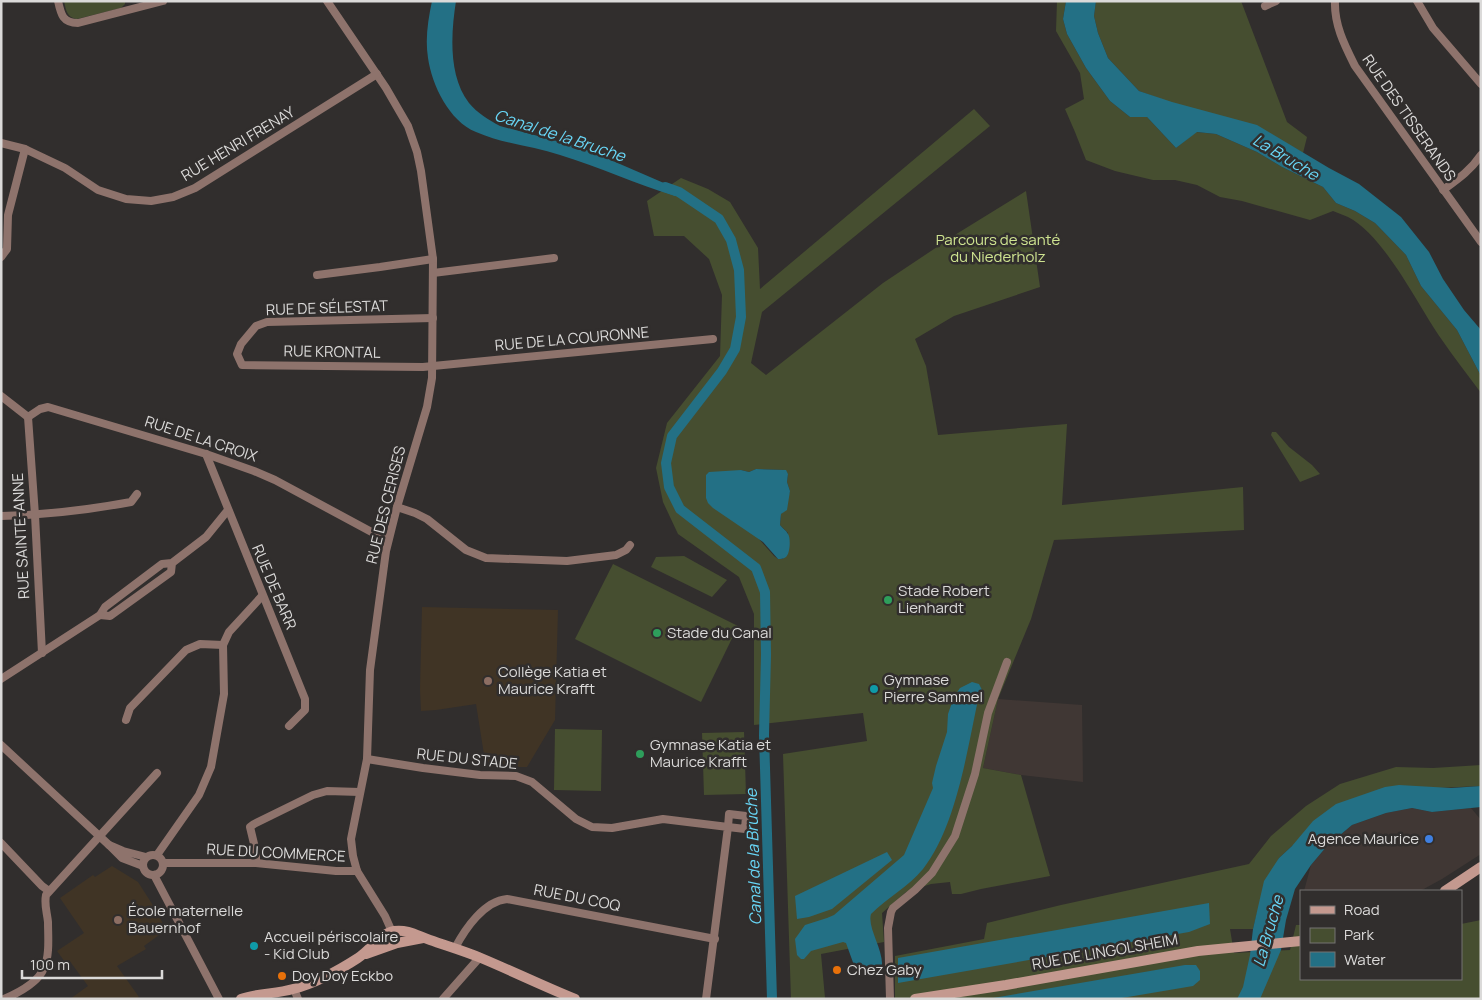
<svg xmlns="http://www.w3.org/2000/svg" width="1482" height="1000" font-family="Manrope,sans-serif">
	<rect width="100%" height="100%" fill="#312e2d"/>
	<g fill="#403734">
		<polygon points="998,699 1082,705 1083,782 1021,775 983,768"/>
		<polygon points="1412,808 1432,812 1471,808 1481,820 1481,854 1442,879 1420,891 1304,891 1311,865 1327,846 1352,825 1386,813"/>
	</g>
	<g fill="#403425">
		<polygon points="422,607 558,610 555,720 527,767 486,767 476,704 436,710 421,711 420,689"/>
		<polygon points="112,866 138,882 156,910 166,930 144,946 146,949 117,966 139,997 136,999 70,999 88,986 69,960 65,962 57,951 84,933 60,898 93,875 95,877"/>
	</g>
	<g fill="#464e30" fill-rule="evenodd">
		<path d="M64,1H125V4L121,8L77,19C67,18 66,10 64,1Z"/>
		<path d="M1057,1H1066L1063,19L1067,34L1086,68L1110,101L1130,117H1147L1176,148L1196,132L1216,134L1257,152L1282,167L1323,187L1336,203L1355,211L1375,223L1406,255L1421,286L1457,330L1481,376V393C1468,375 1454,358 1442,340C1418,306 1385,236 1348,217C1343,215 1338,213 1333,211L1310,220L1242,201L1220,197L1197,185L1175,180H1153L1115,171L1086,160L1075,132L1065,109L1084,99L1080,73L1056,31Z"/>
		<polygon points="1096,1 1241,1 1287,122 1307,137 1303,153 1293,147 1139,91 1108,58 1098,33 1094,16"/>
		<path d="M974,109L990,126L762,312L751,363L766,375L883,283L958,233L1026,191L1040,287L954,316L915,339L926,366L938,435L1067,424L1062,505L1243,487L1244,530L1054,540L1031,619L998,699L983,768L1021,775L1050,876L981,889L961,894H952L950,882L931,884L906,892L882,913L884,942L821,954L825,998L791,999L783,754L867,741L863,713L754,725V614L739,577L678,534L663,502L656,468L667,423L720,356L722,295L709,259L684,236H654L647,201L681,178L708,189L730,202L758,248L760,289ZM756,469L785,470L788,474L787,482L790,491L783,512L781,514L780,525L788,533L783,559H778L774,556L759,539L741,470L749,472Z"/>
		<polygon points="1272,432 1276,432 1289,447 1312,465 1320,474 1300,482 1271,435"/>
		<polygon points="684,556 727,580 712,597 651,567 656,557"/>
		<polygon points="613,564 738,626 701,702 575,639"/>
		<polygon points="555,729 602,730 601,791 554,790"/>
		<polygon points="744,732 746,794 704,795 702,733"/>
		<polygon points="1481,765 1481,786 1437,788 1292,846 1279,858 1257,913 1253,929 1230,929 1234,953 1290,950 1296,925 1301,925 1301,979 1461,979 1461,924 1481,920 1481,999 895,999 895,956 984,939 987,923 1061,905 1249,864 1271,836 1306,806 1340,784 1396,767 1433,768"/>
	</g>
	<g fill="#237085">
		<path d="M432,1H456C451,33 448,76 469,103C477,113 489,120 500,126L583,148L680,190L675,196C636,184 599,167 560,155C533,146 503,144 476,132C449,121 432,85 428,58C425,39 428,20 432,1Z"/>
		<polygon points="1066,1 1096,1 1094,16 1098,33 1108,58 1139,91 1172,102 1257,125 1329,168 1359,184 1401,217 1429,252 1443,279 1464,310 1481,330 1481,376 1457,330 1421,286 1406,255 1375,223 1355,211 1336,203 1323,187 1282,167 1257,152 1216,134 1197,132 1176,148 1147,117 1130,117 1110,101 1086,68 1067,34 1063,19"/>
		<path d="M756,469L786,470L788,474L787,482L790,491L787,510L781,514L780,525C782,528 786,530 788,534C791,538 790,554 786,557C783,559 781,559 778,559L763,542L713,508L708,503L706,498V475L709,472L741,470L749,472Z"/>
		<path d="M972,682L979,684L983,692L978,700C967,751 956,827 923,869C908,887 887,898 871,914C867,927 883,949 882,965L880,967L858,968H855L846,943L843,942L811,951L804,959H801L797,955L795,939L805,925L827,918L834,915L904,855L933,788L932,783L936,766L947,732L948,714L954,697L960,688Z"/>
		<polygon points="1399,785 1451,788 1481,786 1481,807 1432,812 1412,808 1386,813 1352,825 1327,846 1311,865 1295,889 1286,920 1281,950 1260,999 1237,999 1243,987 1250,955 1253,929 1264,881 1279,858 1292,846 1313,821 1336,804 1385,787"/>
		<polygon points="887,852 892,860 832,909 809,917 797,919 795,896"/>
		<polygon points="1209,903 1210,924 1189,932 898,983 898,958"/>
		<polygon points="1185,965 1196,965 1200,971 1200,980 1193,986 1116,999 987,999"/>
	</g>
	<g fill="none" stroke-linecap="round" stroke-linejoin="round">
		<polyline stroke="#237085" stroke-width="10" points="665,187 679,192 719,219 731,240 739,270 741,317 735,349 722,371 672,436 666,463 669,487 680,509 756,568 765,592 766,655 764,735 772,999"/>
		<g stroke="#8e736c" stroke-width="8">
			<path d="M58,1C61,15 63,23 78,23L163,1"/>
			<polyline points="327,1 386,88 408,126 417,152 421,171 433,259 432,378 427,407 397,507 386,551 370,670 367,759 351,839 353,856 357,871 385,916 397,943"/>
			<path d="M1335,1C1334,25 1345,46 1355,66L1481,242"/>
			<polyline points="1417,1 1433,28 1481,84"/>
			<polyline points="1265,6 1276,1"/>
			<polyline points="1,143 25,149 65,168 98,190 126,199 151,201 173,197 195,188 377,74"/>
			<path d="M1443,190C1458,179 1471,170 1481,155"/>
			<polyline points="1,257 7,249 8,215 25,149"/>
			<polyline points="433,273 554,258"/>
			<polyline points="317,275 380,267 433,259"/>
			<polyline points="433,318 267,322 256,326 241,344 237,354 242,365 423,367 713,339"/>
			<polyline points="1,396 28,417 40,409 48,407 206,454 254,471 275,480 379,536 389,537"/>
			<polyline points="28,417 35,515 42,653"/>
			<polyline points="206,454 305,699 305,710 289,726"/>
			<polyline points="397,507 415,513 427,519 466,550 486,558 567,561 616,555 626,550 630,545"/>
			<path d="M1,516C45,515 88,510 131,502L137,494"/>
			<polyline points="172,563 171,572 110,616 100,615 105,607 162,564 172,563 206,537 228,510"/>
			<polyline points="1,679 100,615"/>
			<polyline points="126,720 130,708 186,650 200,644 223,645"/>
			<polyline points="1,745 109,845"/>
			<polyline points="367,759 423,768 480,775 516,776 532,782 576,819 592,827 612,828 663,819 728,827 729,814 746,816 745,829 728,827 706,999"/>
			<polyline points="1,843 42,886 49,891"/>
			<circle cx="153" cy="865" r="10"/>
			<polyline points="157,855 199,795 211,767 224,694 223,645 229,632 262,596"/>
			<polyline points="163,863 256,863 336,871 357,871"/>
			<polyline points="256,863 256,852 250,827 254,824 313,795 327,791 360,792"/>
			<polyline points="143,866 122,858 109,845 123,851 146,857"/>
			<polyline points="154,875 219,999"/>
			<path d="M455,948C465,929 484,901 507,899L715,939"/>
			<polyline points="294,989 298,999"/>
			<path d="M4,999C18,993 38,983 44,968C50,955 48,936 48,922C47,912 44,905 46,895L157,773"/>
			<polyline points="443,999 480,957"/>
			<polyline points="890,999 888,928 891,912 893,908 915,890 932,873 955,836 975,774 988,713 1007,662"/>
		</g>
		<g stroke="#c4998f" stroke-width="10">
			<polyline points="1445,891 1481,867"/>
			<polyline points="366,954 397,943 423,938"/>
			<path d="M241,999C258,993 276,994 293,989C316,983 338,971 358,958C371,950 379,934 394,931C408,929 418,936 430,940C447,946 464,951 481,958C512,971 543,986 575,999"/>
			<polyline points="915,999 1006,985 1198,951 1301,941"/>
		</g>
	</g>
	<g fill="#2e9e5b" stroke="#312e2d" stroke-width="2">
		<circle cx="888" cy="600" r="5"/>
		<circle cx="657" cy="633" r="5"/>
		<circle cx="640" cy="754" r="5"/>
	</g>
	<g fill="#8d6e63" stroke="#312e2d" stroke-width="2">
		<circle cx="488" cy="681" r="5"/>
		<circle cx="118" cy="920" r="5"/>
	</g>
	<g fill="#0f9aa8" stroke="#312e2d" stroke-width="2">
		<circle cx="874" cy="689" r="5"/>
		<circle cx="254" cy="946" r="5"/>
	</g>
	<circle fill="#3f7fe0" stroke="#312e2d" stroke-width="2" cx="1429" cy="839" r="5"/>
	<g fill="#e8710a" stroke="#312e2d" stroke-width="2">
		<circle cx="837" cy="970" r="5"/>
		<circle cx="282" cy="976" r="5"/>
	</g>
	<g text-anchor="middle" stroke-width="5" stroke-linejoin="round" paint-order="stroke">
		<g font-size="15" fill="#dbdad9" stroke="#312e2d">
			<text transform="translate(1409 118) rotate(55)" y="5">RUE DES TISSERANDS</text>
			<text transform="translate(238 144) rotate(-31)" y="5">RUE HENRI FRENAY</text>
			<text transform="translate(327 308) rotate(-2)" y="5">RUE DE SÉLESTAT</text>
			<text transform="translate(572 339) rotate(-5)" y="5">RUE DE LA COURONNE</text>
			<text transform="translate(332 352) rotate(1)" y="5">RUE KRONTAL</text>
			<text transform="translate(201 439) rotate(18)" y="5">RUE DE LA CROIX</text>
			<text transform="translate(386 505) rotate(-76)" y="5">RUE DES CERISES</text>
			<text transform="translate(21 536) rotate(-93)" y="5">RUE SAINTE-ANNE</text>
			<text transform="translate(274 587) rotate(67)" y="5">RUE DE BARR</text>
			<text transform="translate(467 759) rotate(6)" y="5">RUE DU STADE</text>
			<text transform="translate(276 853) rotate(3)" y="5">RUE DU COMMERCE</text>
			<text transform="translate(577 898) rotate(11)" y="5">RUE DU COQ</text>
			<text transform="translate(1105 952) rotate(-10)" y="5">RUE DE LINGOLSHEIM</text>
		</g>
		<g font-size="15" fill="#cee390" stroke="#312e2d">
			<text x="998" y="245">Parcours de santé<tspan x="998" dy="17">du Niederholz</tspan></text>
		</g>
		<g font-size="15" fill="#dbdad9" stroke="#312e2d" text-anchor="start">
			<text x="898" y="596">Stade Robert<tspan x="898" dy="17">Lienhardt</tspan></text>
			<text x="667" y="638">Stade du Canal</text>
			<text x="498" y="677">Collège Katia et<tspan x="498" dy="17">Maurice Krafft</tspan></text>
			<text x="884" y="685">Gymnase<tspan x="884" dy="17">Pierre Sammel</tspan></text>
			<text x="650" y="750">Gymnase Katia et<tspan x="650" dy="17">Maurice Krafft</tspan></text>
			<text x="1419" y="844" text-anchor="end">Agence Maurice</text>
			<text x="128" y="916">École maternelle<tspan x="128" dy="17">Bauernhof</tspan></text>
			<text x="264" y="942">Accueil périscolaire<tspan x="264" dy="17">- Kid Club</tspan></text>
			<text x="847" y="975">Chez Gaby</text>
			<text x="292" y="981">Doy Doy Eckbo</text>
		</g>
		<g font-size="16" font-style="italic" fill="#68d6f6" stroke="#312e2d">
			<text transform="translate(560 135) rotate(18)" y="6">Canal de la Bruche</text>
			<text transform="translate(1286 157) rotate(31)" y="6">La Bruche</text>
			<text transform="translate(753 857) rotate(-92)" y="6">Canal de la Bruche</text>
			<text transform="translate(1268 931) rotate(-74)" y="6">La Bruche</text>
		</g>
	</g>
	<rect width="1482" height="1000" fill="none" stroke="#dbdad9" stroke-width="5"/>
	<rect x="1300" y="890" width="162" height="90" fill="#312e2d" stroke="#757372"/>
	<rect x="1310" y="906" width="25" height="8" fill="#c4998f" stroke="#757372"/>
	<text x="1344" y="915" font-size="15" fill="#dbdad9">Road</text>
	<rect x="1310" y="928" width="25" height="15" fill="#464e30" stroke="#757372"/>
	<text x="1344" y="940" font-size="15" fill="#dbdad9">Park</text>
	<rect x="1310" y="952" width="25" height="15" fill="#237085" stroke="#757372"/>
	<text x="1344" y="965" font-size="15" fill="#dbdad9">Water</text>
	<path d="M22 970v8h140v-8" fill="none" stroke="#dbdad9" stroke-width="2.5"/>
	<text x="30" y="970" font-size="15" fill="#dbdad9" stroke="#312e2d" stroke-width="4" paint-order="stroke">100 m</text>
</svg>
